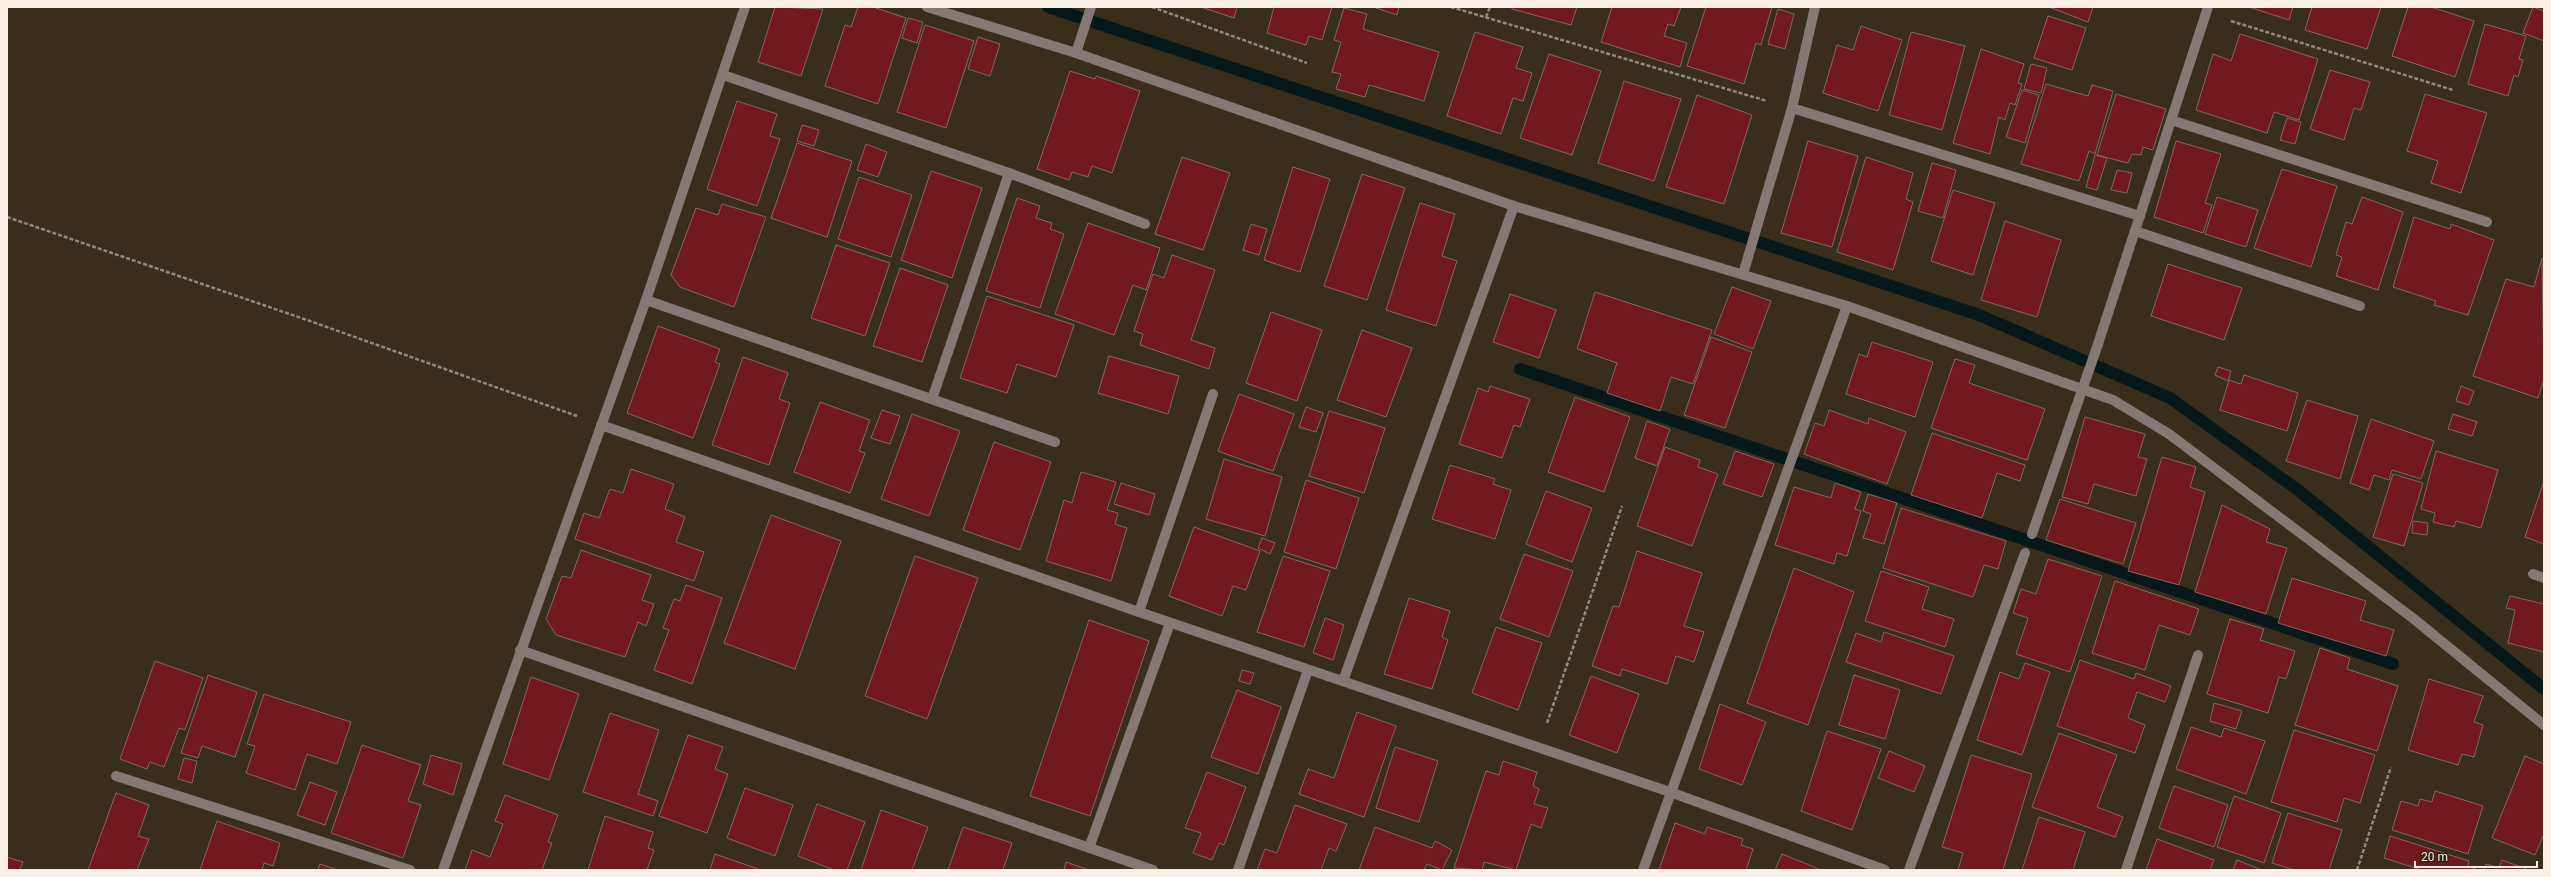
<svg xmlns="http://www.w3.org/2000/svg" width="2551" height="877" font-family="Roboto,sans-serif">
	<rect width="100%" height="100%" fill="#392d1b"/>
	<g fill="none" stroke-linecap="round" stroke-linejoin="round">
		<g stroke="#06181a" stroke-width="12">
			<polyline points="1048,7 1979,315 2170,398 2298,490 2544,689"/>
			<polyline points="1520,369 2393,664"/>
		</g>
	</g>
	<g fill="#72191d" stroke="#806664">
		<polygon points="775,7 823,9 801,76 758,62"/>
		<polygon points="858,7 873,7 906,18 878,104 825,86 845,25 851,27"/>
		<polygon points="1201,7 1237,7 1234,18"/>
		<polygon points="1274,7 1332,7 1322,40 1309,36 1306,45 1267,33"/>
		<polygon points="1373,7 1399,7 1397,15"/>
		<polygon points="1512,7 1577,7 1571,25 1512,9"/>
		<polygon points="1612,7 1681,7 1674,26 1668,24 1664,36 1687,43 1680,67 1601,42"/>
		<polygon points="1706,7 1772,7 1761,45 1756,43 1744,84 1687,66"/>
		<polygon points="2049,7 2093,7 2088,22"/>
		<polygon points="2249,7 2293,7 2289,20"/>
		<polygon points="2312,7 2381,7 2367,49 2305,30"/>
		<polygon points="2408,7 2431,7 2474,21 2455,77 2392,56"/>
		<polygon points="2533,7 2544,11 2544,41 2523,33"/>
		<polygon points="1344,8 1367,14 1363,29 1439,52 1424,101 1369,85 1365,97 1336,89 1341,74 1332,72 1341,42 1334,40"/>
		<polygon points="1778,9 1794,14 1785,49 1768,44"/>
		<polygon points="2048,16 2086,28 2072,70 2034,58"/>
		<polygon points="908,18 923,22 917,43 902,38"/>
		<polygon points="2485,24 2526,36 2519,59 2523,60 2518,77 2514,75 2508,96 2468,84"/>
		<polygon points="925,25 974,41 946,128 897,112"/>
		<polygon points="1861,26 1902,40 1878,111 1823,93 1837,45 1853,50"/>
		<polygon points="1475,32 1523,47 1516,68 1532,73 1523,101 1513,98 1501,134 1447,116"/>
		<polygon points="1911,32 1965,46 1942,130 1889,115"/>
		<polygon points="2240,34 2318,59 2299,120 2274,112 2267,133 2196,110 2213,54 2231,61"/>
		<polygon points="978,37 1000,44 990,76 968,69"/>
		<polygon points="1981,49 2024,64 2018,83 2022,84 2015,105 2010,103 2005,120 1999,117 1990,154 1953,143"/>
		<polygon points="1549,54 1601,71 1572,155 1520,138"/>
		<polygon points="2031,64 2047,68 2041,93 2024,89"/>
		<polygon points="2330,70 2370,82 2361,110 2354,108 2344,140 2310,129"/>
		<polygon points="1070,71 1095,79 1096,76 1140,91 1112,173 1092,166 1088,177 1072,172 1069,180 1037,169"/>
		<polygon points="1624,81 1681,99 1654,181 1598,163"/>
		<polygon points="2046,84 2088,96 2092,85 2113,91 2095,154 2089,151 2079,181 2021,164"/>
		<polygon points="2022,90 2039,95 2025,143 2006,137"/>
		<polygon points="2116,94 2166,109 2153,150 2143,147 2141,155 2132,154 2128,163 2097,155"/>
		<polygon points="2425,94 2487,113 2461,193 2431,183 2438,161 2407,151"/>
		<polygon points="1697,95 1752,115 1724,204 1666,187"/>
		<polygon points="737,101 777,114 770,136 780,139 757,206 707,189"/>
		<polygon points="2287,118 2301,122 2295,144 2280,140"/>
		<polygon points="802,125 819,130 814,146 797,141"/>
		<polygon points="1808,141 1858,156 1832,247 1781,233"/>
		<polygon points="2176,141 2221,154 2205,203 2212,205 2203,233 2154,217"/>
		<polygon points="797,143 852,161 827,237 771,218"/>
		<polygon points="866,144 887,152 878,177 857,170"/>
		<polygon points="2095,155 2107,158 2097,190 2086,187"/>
		<polygon points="1182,157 1230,173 1203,250 1155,234"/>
		<polygon points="1866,157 1913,173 1906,199 1913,202 1893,270 1837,252"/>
		<polygon points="1932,163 1956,170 1943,218 1918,211"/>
		<polygon points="1293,167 1330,179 1300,272 1264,260"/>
		<polygon points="2282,169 2337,186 2311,267 2254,248"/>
		<polygon points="2117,170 2132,173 2127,193 2111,190"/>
		<polygon points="931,171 982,188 952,278 901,260"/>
		<polygon points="1362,174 1405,188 1367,300 1324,286"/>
		<polygon points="859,177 912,195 891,257 838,239"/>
		<polygon points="1953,190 1995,203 1973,275 1931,261"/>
		<polygon points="2217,197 2258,210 2246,247 2205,234"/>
		<polygon points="2362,197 2403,212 2378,290 2336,276 2342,257 2336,255 2346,222 2352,224"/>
		<polygon points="1017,198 1040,206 1036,218 1052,223 1050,229 1064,234 1040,308 986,291"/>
		<polygon points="1420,203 1455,214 1442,256 1457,261 1436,326 1386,310"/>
		<polygon points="722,204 766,217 734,307 680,287 671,275 696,208 718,215"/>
		<polygon points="2414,217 2450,229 2451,224 2494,240 2468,315 2434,305 2436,301 2393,287"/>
		<polygon points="2005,221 2061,240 2037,317 1981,300"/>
		<polygon points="1088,223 1160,248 1146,290 1133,285 1114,335 1055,314"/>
		<polygon points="1251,224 1267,229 1259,255 1243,250"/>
		<polygon points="836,245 890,263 865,336 811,318"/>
		<polygon points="1172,255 1215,270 1191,340 1215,348 1209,369 1140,345 1143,334 1134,331 1153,274 1164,278"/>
		<polygon points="2542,258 2544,379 2538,398 2473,376 2506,279 2534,287"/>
		<polygon points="2168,264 2242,288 2224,340 2151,316"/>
		<polygon points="900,268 948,285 922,362 873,346"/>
		<polygon points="1732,287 1771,301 1753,349 1714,334"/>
		<polygon points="1595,292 1712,330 1693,384 1671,377 1660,411 1607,393 1617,363 1577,349"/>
		<polygon points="1510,294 1556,310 1539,358 1493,342"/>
		<polygon points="987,296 1074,325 1056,377 1017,364 1007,393 960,378"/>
		<polygon points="1271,312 1322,330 1297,401 1246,383"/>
		<polygon points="658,326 720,349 715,362 720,364 693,438 627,413"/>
		<polygon points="1362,330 1412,348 1386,417 1337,400"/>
		<polygon points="1711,337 1752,352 1725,428 1684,415"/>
		<polygon points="1872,342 1933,362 1915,417 1846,394 1859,354 1867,357"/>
		<polygon points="1109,356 1179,376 1168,414 1098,393"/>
		<polygon points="743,357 788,373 779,399 790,403 769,465 712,445"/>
		<polygon points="1955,359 1975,365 1969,383 2045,409 2027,460 1931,428"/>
		<polygon points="2218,367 2231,371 2228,381 2215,375"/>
		<polygon points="2244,375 2298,393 2287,431 2220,410 2229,380 2241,384"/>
		<polygon points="1490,386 1530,399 1520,427 1514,425 1502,458 1459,444 1478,388 1488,392"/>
		<polygon points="2461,386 2474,391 2469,405 2456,401"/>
		<polygon points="1239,394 1294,414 1273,471 1218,451"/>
		<polygon points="1575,397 1630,417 1604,492 1548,472"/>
		<polygon points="2307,400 2358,416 2340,479 2286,461"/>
		<polygon points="820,402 870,420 859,451 865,453 850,493 794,472"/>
		<polygon points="1306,407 1323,413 1316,432 1299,427"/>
		<polygon points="882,410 900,416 890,444 871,438"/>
		<polygon points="1829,410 1868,424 1869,418 1906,432 1887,484 1804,454 1815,423 1824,426"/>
		<polygon points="1329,411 1385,428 1364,493 1309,476"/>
		<polygon points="912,414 960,431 929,516 881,499"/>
		<polygon points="2453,414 2477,422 2472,436 2448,429"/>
		<polygon points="2085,417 2145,434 2138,457 2147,459 2136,496 2094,484 2088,504 2062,497"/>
		<polygon points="2371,419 2434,441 2421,479 2392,470 2389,480 2374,475 2369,490 2350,483"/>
		<polygon points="1647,421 1670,429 1657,466 1635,458"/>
		<polygon points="1932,433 2025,465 2020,481 1997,473 1982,518 1911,495"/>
		<polygon points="994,442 1051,462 1020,550 963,530"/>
		<polygon points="1665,447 1700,460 1698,467 1718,474 1692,546 1637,526"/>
		<polygon points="1735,451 1774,464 1762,497 1723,484"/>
		<polygon points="2436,451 2498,470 2481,528 2456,521 2454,527 2433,522 2435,513 2421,509"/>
		<polygon points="2162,457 2196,467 2190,487 2205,492 2179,585 2128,571"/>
		<polygon points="1224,459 1282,477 1265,536 1206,519"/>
		<polygon points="1450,465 1495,479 1493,484 1511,490 1495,539 1432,519"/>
		<polygon points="631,469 674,484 665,509 685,517 676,542 704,552 694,581 575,539 584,513 599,518 610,489 623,493"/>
		<polygon points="1081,472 1116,482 1107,510 1118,513 1115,524 1127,528 1111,581 1046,561 1064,500 1072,503"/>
		<polygon points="2393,474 2423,483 2404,546 2373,537"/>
		<polygon points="1306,480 1359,498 1336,569 1284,552"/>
		<polygon points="2544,481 2544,544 2525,537"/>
		<polygon points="1121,483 1155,494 1149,515 1114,504"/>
		<polygon points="1835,483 1861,492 1855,509 1861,511 1847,556 1837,553 1834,564 1775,545 1794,487 1831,498"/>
		<polygon points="1546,491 1592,508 1572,562 1526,544"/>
		<polygon points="1868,494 1897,503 1884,544 1863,538 1871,514 1863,511"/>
		<polygon points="2060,499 2136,523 2123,564 2046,540"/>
		<polygon points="2222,505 2270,529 2266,542 2287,548 2266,614 2195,592"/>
		<polygon points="1901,508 2006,541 1998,569 1984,565 1973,597 1883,568"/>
		<polygon points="771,515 841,541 795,669 724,643"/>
		<polygon points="2413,521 2428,523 2427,535 2412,533"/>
		<polygon points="1194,527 1260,551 1246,590 1233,586 1222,616 1169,596"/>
		<polygon points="1262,538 1275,543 1270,554 1258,548"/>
		<polygon points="581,550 651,575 642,600 654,604 646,626 638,622 625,657 556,635 546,619 562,576 571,578"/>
		<polygon points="1637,551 1702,573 1684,626 1704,632 1694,662 1676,656 1667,684 1622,669 1620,676 1592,666 1613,606 1619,607"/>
		<polygon points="1524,554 1573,571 1549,637 1500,619"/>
		<polygon points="915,556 978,578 927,719 865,696"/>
		<polygon points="1283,556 1330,571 1304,647 1257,632"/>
		<polygon points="2048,559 2102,576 2070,672 2016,654 2028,618 2013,613 2021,589 2036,594"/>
		<polygon points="1794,568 1854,592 1808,725 1747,703"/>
		<polygon points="1881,571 1929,587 1922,609 1954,619 1945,647 1865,621"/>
		<polygon points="2292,578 2366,601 2360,620 2394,630 2386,656 2278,623"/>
		<polygon points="2115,581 2199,609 2190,635 2159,625 2145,670 2092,653"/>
		<polygon points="686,585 722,598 692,684 654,670 669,630 663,628 674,599 680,601"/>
		<polygon points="2510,596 2544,604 2544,652 2508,643 2515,610 2506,608"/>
		<polygon points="1409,598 1450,611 1442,637 1448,640 1432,689 1384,674"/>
		<polygon points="1325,618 1344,625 1333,660 1313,653"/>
		<polygon points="2230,619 2264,629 2260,640 2295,651 2286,679 2279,677 2268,713 2207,694"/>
		<polygon points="1089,620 1149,641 1090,816 1030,796"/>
		<polygon points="1496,627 1542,643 1518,710 1472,693"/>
		<polygon points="1884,632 1954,656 1941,694 1846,662 1856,633 1881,642"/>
		<polygon points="2320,648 2350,658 2347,669 2398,686 2377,751 2295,725"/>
		<polygon points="2080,660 2134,679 2136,673 2171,686 2165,702 2137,692 2128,718 2145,725 2135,753 2057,726"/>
		<polygon points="155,661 203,678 185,730 179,728 164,767 150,762 147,769 120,759"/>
		<polygon points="2025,663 2050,672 2022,755 1977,740 2000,672 2019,679"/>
		<polygon points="1242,670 1254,673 1250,684 1239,681"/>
		<polygon points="208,675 257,692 235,757 202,746 198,758 181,753"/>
		<polygon points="1854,675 1900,690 1885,739 1839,725"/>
		<polygon points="1591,676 1639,694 1617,753 1569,735"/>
		<polygon points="531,677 579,694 549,780 503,764"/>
		<polygon points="2429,679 2483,696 2474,722 2483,725 2474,757 2462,754 2458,765 2408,750"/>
		<polygon points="1237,690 1281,707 1258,774 1211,757"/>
		<polygon points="264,694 351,722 337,764 307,754 295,790 246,773 255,746 247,744"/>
		<polygon points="2214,703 2242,711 2236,729 2210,721"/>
		<polygon points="1720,704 1766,722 1742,785 1699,769"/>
		<polygon points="1357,712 1396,726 1364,817 1299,794 1308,769 1334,778"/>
		<polygon points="610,713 659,730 638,794 658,801 653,816 583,792"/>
		<polygon points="2191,727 2221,737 2224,728 2265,741 2246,794 2176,769"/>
		<polygon points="2294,730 2375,755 2360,803 2344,798 2337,822 2271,802"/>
		<polygon points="1827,731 1881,749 1852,830 1801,811"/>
		<polygon points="2059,733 2117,755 2097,807 2123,817 2115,837 2032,807"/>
		<polygon points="688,735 723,747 715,769 728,774 707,833 659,816"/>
		<polygon points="362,745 421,765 408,801 421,805 403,858 331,833"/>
		<polygon points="1395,747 1438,761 1419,822 1376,808"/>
		<polygon points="1889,751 1925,766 1914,792 1878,778"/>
		<polygon points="431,755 462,764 453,795 423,784"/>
		<polygon points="1971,755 2032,774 2003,870 1958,870 1963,853 1942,847"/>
		<polygon points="2525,756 2544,764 2544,834 2535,855 2492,838"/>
		<polygon points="184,758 197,761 192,783 178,779"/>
		<polygon points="1503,761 1537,772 1533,786 1539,789 1534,804 1548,808 1541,828 1531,824 1516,870 1484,862 1482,870 1454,868 1486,771 1499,775"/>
		<polygon points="1207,772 1246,787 1224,845 1219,843 1212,860 1193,853 1201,833 1185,828"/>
		<polygon points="310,782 337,792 325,825 297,815"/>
		<polygon points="2174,786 2228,805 2214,847 2159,828"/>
		<polygon points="745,788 793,805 775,856 727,838"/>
		<polygon points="2435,791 2483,806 2468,854 2392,830 2401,801 2418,806 2420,799 2432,802"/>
		<polygon points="116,793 149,805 138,836 149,839 137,870 88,870"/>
		<polygon points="505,795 558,815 548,842 552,843 542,870 465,870 472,850 490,857 503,824 495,821"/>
		<polygon points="2234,796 2281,813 2264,863 2217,847"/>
		<polygon points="817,804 865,822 847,870 834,870 798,856"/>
		<polygon points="1295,805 1347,824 1336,851 1329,848 1321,870 1257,870 1265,849 1277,853"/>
		<polygon points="881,810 928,827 912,870 861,870"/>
		<polygon points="2288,813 2342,830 2329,870 2295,870 2272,863"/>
		<polygon points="605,816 653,832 648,848 654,850 647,870 588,870"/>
		<polygon points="2039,817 2085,832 2073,870 2022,870"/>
		<polygon points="217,821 280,843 273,866 264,863 262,870 200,870"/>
		<polygon points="1675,823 1705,834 1707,827 1743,839 1741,845 1753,849 1746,870 1659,870"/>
		<polygon points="963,827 1012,843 1003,870 948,870"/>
		<polygon points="1375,827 1432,848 1435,841 1452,850 1442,870 1427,864 1424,870 1359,870"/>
		<polygon points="2390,836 2469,861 2468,866 2478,870 2421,870 2384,858"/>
		<polygon points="2157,839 2214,860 2210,870 2146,870"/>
		<polygon points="715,854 761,870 710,870"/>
		<polygon points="1782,854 1819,869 1819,870 1775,870"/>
		<polygon points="7,857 23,862 20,870 7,870"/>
		<polygon points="2237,860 2262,870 2233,870"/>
		<polygon points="2502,860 2529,870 2484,870 2486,864 2499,868"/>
		<polygon points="1066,862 1089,870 1064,870"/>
		<polygon points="320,864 338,870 318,870"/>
	</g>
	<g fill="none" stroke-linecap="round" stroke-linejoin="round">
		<g stroke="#948a7b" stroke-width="2.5" stroke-dasharray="4 2" stroke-linecap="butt">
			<polyline points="1152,7 1307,63"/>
			<polyline points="1451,7 1767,101"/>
			<polyline points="1486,17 1490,7"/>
			<polyline points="2231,21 2453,90"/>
			<polyline points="7,217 307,320 577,416"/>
			<polyline points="1547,723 1622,506"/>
			<polyline points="2357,870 2391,767"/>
		</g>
		<g stroke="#847974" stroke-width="10">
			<polyline points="927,7 1076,53 1514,206 1847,306 2113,400 2169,434 2414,619 2544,725"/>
			<polyline points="1076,53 1091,7"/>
			<polyline points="723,75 1009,173 1145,224"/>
			<polyline points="1792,108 2140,216"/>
			<polyline points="2171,120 2487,222"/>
			<polyline points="2135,231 2360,306"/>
			<polyline points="1743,274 1792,108 1815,7"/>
			<polyline points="646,300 1055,442"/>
			<polyline points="932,399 1009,173"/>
			<polyline points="601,425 1139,612 1670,792 1885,870"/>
			<polyline points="2032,534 2097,347 2208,7"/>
			<polyline points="2533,574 2544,578"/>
			<polyline points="1139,612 1213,394"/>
			<polyline points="520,650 1153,870"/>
			<polyline points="1343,681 1514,206"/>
			<polyline points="116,776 410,870"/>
			<polyline points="1089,848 1170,623"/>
			<polyline points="443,870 646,300 745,7"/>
			<polyline points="1238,870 1308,670"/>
			<polyline points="1643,870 1847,306"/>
			<polyline points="1909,870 2025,553"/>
			<polyline points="2126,870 2198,655"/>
		</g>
	</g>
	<rect width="2551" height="877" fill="none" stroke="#f8f0e5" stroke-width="16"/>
	<path d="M2415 861v6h122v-6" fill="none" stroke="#f8f0e5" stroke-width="2"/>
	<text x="2421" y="861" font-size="12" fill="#f8f0e5" stroke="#2f2311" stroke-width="3" paint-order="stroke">20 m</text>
</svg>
